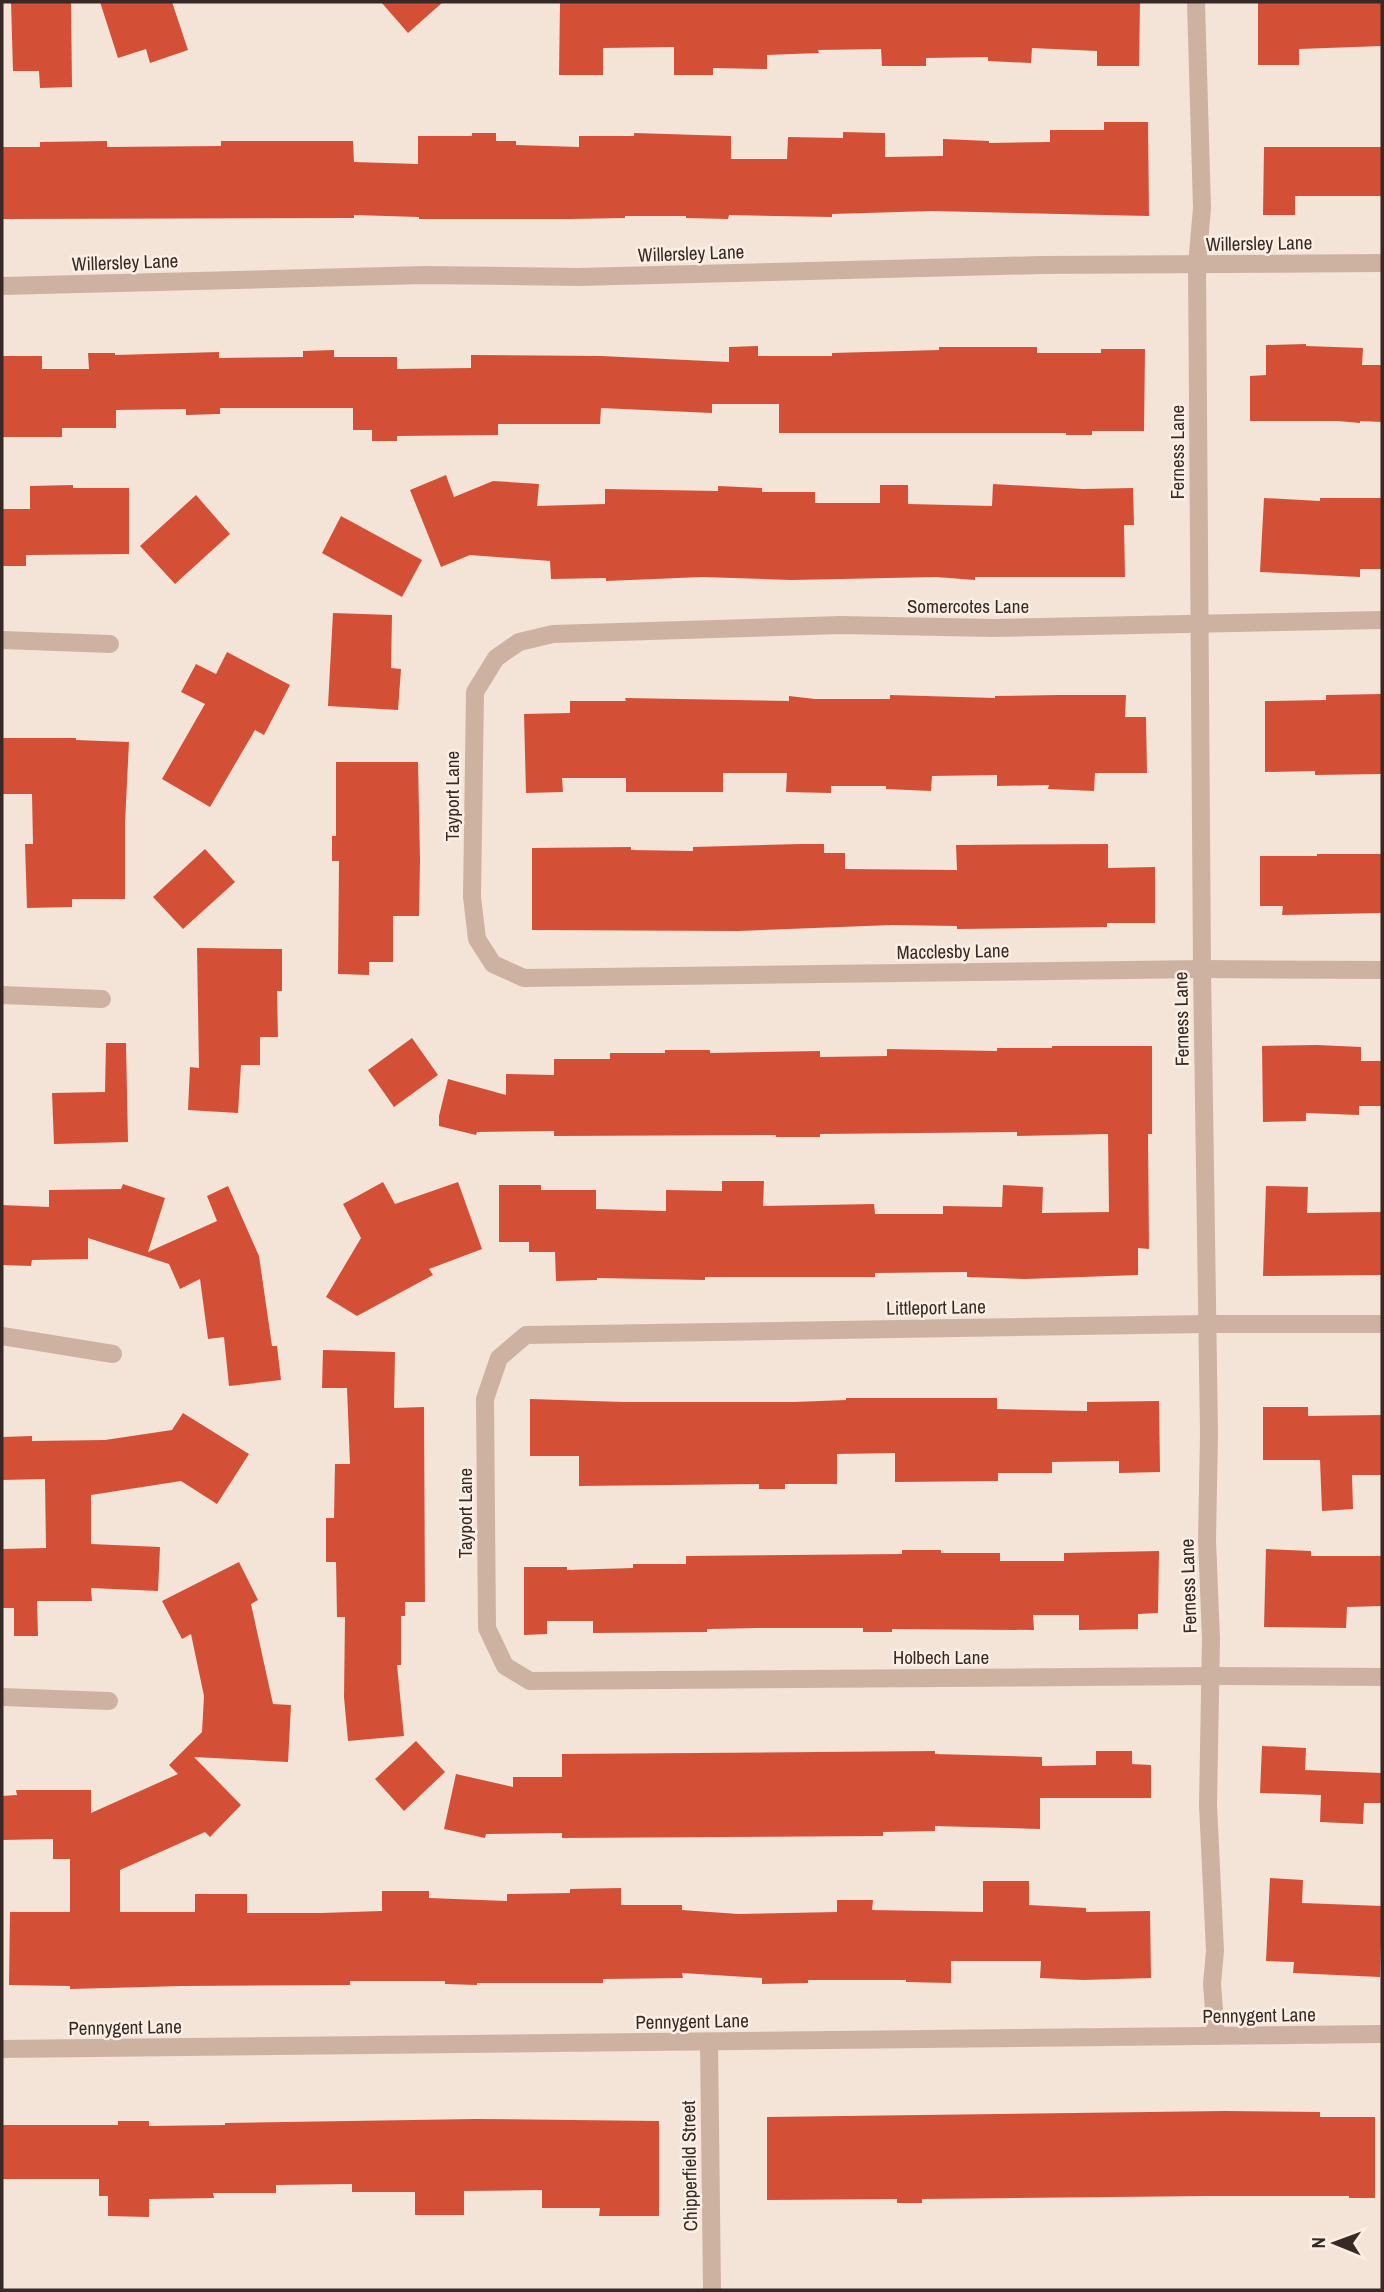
<svg xmlns="http://www.w3.org/2000/svg" width="1384" height="2292" font-family="'Archivo Narrow',sans-serif">
	<rect width="100%" height="100%" fill="#f4e4d7"/>
	<g fill="#d35037">
		<polygon points="11,2 71,2 72,87 40,88 39,71 13,71"/>
		<polygon points="100,2 172,2 188,50 150,63 146,49 118,58"/>
		<polygon points="381,2 443,2 408,33"/>
		<polygon points="560,2 1140,2 1139,66 1097,66 1097,51 1032,48 1031,63 988,61 988,57 926,58 926,66 882,66 881,49 818,50 819,53 767,55 767,69 713,68 713,75 674,75 674,47 603,48 603,75 559,75"/>
		<polygon points="1258,2 1382,2 1382,46 1299,49 1299,65 1258,65"/>
		<polygon points="1104,122 1148,122 1149,216 932,211 832,214 832,217 729,215 728,219 686,218 686,216 625,216 625,218 570,219 419,219 419,217 354,215 354,218 2,219 2,147 40,147 40,142 107,141 107,147 221,146 221,141 353,141 354,162 418,164 418,136 472,136 472,133 496,133 496,141 516,141 516,145 579,147 579,136 634,136 634,133 731,136 731,159 787,159 788,137 843,138 843,132 885,133 885,157 943,156 943,139 989,141 989,143 1050,142 1050,130 1104,130"/>
		<polygon points="1264,147 1382,147 1382,196 1295,196 1295,215 1263,215"/>
		<polygon points="1306,344 1306,346 1363,348 1362,365 1382,365 1382,422 1360,421 1360,423 1338,421 1250,421 1250,376 1266,375 1266,345"/>
		<polygon points="758,346 758,356 832,356 832,353 939,350 939,347 1037,347 1037,353 1101,353 1101,349 1145,349 1144,431 1092,431 1092,435 1066,435 1066,433 779,433 779,404 712,404 712,413 601,408 600,424 498,424 498,435 397,436 397,441 372,441 372,430 353,430 353,408 220,408 220,414 186,415 186,409 116,410 116,428 62,428 62,437 2,437 2,356 42,356 42,369 89,369 88,353 115,353 115,355 219,352 219,358 303,357 303,351 334,350 334,357 397,357 397,369 471,368 471,355 601,356 729,362 729,347"/>
		<polygon points="446,475 454,497 493,481 539,484 537,506 605,504 605,489 718,491 718,486 762,488 762,492 815,492 815,503 880,503 880,485 908,485 908,504 992,506 993,484 1083,489 1133,488 1134,525 1124,525 1125,577 975,577 975,580 936,577 792,580 702,577 606,581 606,578 551,579 550,561 470,555 441,567 410,490"/>
		<polygon points="73,485 73,488 129,488 129,554 26,555 26,566 2,566 2,509 30,509 30,486"/>
		<polygon points="196,495 230,534 175,584 140,546"/>
		<polygon points="1264,498 1320,501 1320,498 1382,498 1382,569 1360,569 1360,577 1260,572"/>
		<polygon points="341,516 422,560 402,597 322,553"/>
		<polygon points="333,613 392,615 391,668 401,669 398,710 328,706"/>
		<polygon points="227,652 290,685 264,735 255,730 210,807 162,779 205,704 181,692 196,664 216,674"/>
		<polygon points="1382,694 1382,774 1315,775 1315,771 1265,772 1265,701 1326,700 1326,695"/>
		<polygon points="890,695 995,698 995,696 1058,695 1126,695 1125,717 1146,717 1147,773 1095,773 1094,791 1048,789 1049,785 997,786 997,775 932,776 931,791 886,789 886,786 831,786 831,793 786,792 787,773 723,773 723,792 626,792 626,778 562,778 563,792 526,793 524,714 570,713 570,701 626,701 625,698 789,701 789,696 815,699 890,699"/>
		<polygon points="2,738 76,738 76,740 129,742 125,823 125,899 72,899 72,907 27,908 25,844 33,844 32,794 2,794"/>
		<polygon points="336,762 418,762 420,860 419,916 393,916 393,962 369,962 369,975 338,974 339,861 332,861 332,836 336,836"/>
		<polygon points="801,844 824,844 824,853 845,853 845,869 957,870 956,845 1108,844 1108,868 1155,867 1155,923 1107,923 1107,927 957,929 957,926 892,925 738,931 532,930 532,848 631,847 631,850 693,851 693,847"/>
		<polygon points="205,849 235,882 183,929 153,897"/>
		<polygon points="1317,854 1382,854 1382,913 1282,915 1283,906 1260,906 1260,856 1317,856"/>
		<polygon points="197,948 282,949 282,991 277,991 278,1037 260,1037 260,1065 241,1065 238,1113 188,1110 190,1067 199,1068"/>
		<polygon points="412,1038 438,1075 394,1107 368,1070"/>
		<polygon points="106,1043 126,1043 128,1142 54,1144 52,1093 105,1092"/>
		<polygon points="1317,1045 1361,1047 1361,1061 1382,1061 1382,1106 1359,1106 1359,1115 1306,1113 1306,1121 1263,1122 1262,1046"/>
		<polygon points="1052,1046 1152,1046 1152,1134 1148,1134 1149,1249 1138,1248 1138,1275 1025,1279 967,1277 967,1272 875,1273 875,1277 705,1277 705,1280 597,1278 597,1280 556,1281 555,1252 529,1252 529,1242 499,1242 499,1185 541,1185 541,1190 596,1190 596,1209 666,1211 666,1190 722,1191 722,1181 764,1181 763,1206 874,1204 875,1214 943,1214 943,1206 1002,1207 1003,1185 1043,1187 1042,1213 1109,1212 1108,1134 1017,1136 1017,1132 820,1134 820,1137 776,1137 776,1135 554,1136 554,1131 477,1132 476,1135 439,1126 439,1116 448,1079 506,1095 506,1074 554,1075 554,1059 610,1059 610,1053 665,1053 665,1050 710,1050 710,1053 820,1051 820,1057 887,1056 887,1049 997,1051 997,1048 1052,1048"/>
		<polygon points="383,1182 395,1204 458,1182 482,1249 429,1269 433,1275 357,1316 326,1297 361,1238 343,1204"/>
		<polygon points="123,1184 165,1198 148,1252 217,1221 207,1196 228,1186 259,1256 272,1346 277,1346 281,1380 229,1386 224,1337 208,1339 200,1279 180,1289 169,1264 88,1238 88,1259 32,1260 31,1266 2,1265 2,1205 49,1207 49,1190 121,1189"/>
		<polygon points="1266,1186 1308,1187 1307,1213 1382,1212 1382,1275 1263,1276"/>
		<polygon points="323,1350 395,1352 394,1408 424,1407 425,1602 405,1602 405,1616 401,1616 401,1665 397,1665 404,1736 348,1741 344,1697 345,1617 337,1617 336,1562 326,1562 326,1518 334,1518 335,1464 350,1464 347,1388 322,1388"/>
		<polygon points="846,1398 997,1398 997,1409 1087,1411 1087,1402 1159,1401 1160,1472 1119,1473 1119,1461 1052,1462 1052,1473 998,1473 998,1481 895,1482 895,1453 837,1454 837,1484 785,1484 785,1489 759,1489 759,1484 579,1486 579,1456 530,1456 530,1399 623,1402 794,1402 846,1400"/>
		<polygon points="1263,1407 1308,1407 1308,1416 1382,1415 1382,1475 1352,1475 1353,1509 1322,1511 1320,1460 1263,1460"/>
		<polygon points="183,1413 249,1454 217,1504 181,1481 91,1495 91,1544 160,1547 158,1591 91,1588 92,1601 37,1601 38,1636 14,1636 14,1608 2,1608 2,1549 46,1548 45,1479 2,1480 2,1437 32,1436 32,1441 105,1440 172,1430"/>
		<polygon points="1266,1549 1311,1551 1311,1556 1382,1556 1382,1606 1347,1607 1346,1628 1264,1627"/>
		<polygon points="902,1550 941,1550 941,1553 1000,1553 1000,1561 1064,1561 1064,1553 1159,1551 1158,1613 1138,1614 1138,1629 1079,1630 1079,1615 1033,1615 1034,1630 892,1629 892,1632 863,1632 863,1628 758,1628 707,1629 707,1632 593,1633 593,1621 547,1621 547,1634 524,1635 524,1567 567,1567 567,1570 633,1568 633,1564 686,1564 686,1556 902,1554"/>
		<polygon points="239,1562 258,1600 251,1604 273,1704 291,1705 288,1762 194,1757 241,1805 210,1837 205,1832 120,1870 120,1912 195,1912 195,1894 247,1894 247,1913 321,1913 382,1911 382,1891 429,1891 429,1898 507,1901 507,1894 570,1893 570,1889 621,1888 621,1905 682,1905 682,1910 738,1914 837,1912 837,1900 873,1900 872,1910 983,1912 983,1881 1029,1881 1029,1905 1086,1908 1086,1912 1150,1911 1151,1978 1083,1980 1040,1978 1041,1961 951,1961 951,1983 906,1982 906,1980 808,1980 808,1983 762,1984 762,1978 682,1973 683,1978 603,1979 603,1983 477,1983 477,1985 445,1984 445,1981 350,1981 350,1985 182,1986 70,1989 70,1986 9,1985 10,1912 70,1912 70,1859 53,1859 53,1839 2,1840 2,1796 17,1795 16,1790 91,1790 91,1813 178,1774 169,1765 202,1732 204,1696 191,1634 182,1639 162,1601"/>
		<polygon points="416,1741 445,1772 404,1811 375,1779"/>
		<polygon points="1262,1746 1306,1748 1305,1770 1382,1773 1382,1803 1364,1803 1363,1824 1320,1822 1321,1795 1260,1793"/>
		<polygon points="935,1751 935,1754 1042,1757 1042,1766 1096,1765 1096,1751 1132,1751 1132,1764 1151,1765 1151,1798 1040,1798 1040,1829 935,1826 935,1831 883,1832 883,1836 562,1838 562,1833 486,1834 485,1838 444,1829 456,1774 513,1787 513,1777 562,1777 562,1754"/>
		<polygon points="1270,1878 1303,1880 1302,1903 1382,1906 1380,1977 1293,1973 1294,1962 1266,1961"/>
		<polygon points="1225,2111 1320,2112 1320,2117 1375,2117 1375,2198 1349,2198 1349,2196 1206,2196 922,2199 922,2203 897,2203 897,2199 767,2200 767,2117"/>
		<polygon points="476,2119 659,2121 659,2216 599,2216 600,2208 542,2208 542,2190 464,2191 464,2215 415,2215 415,2192 352,2192 352,2184 276,2185 276,2193 213,2193 214,2198 149,2199 149,2217 108,2216 108,2196 99,2196 99,2179 2,2179 2,2125 118,2125 118,2121 149,2121 149,2126 225,2125 225,2123"/>
	</g>
	<g fill="none" stroke-linecap="round" stroke-linejoin="round">
		<g stroke="#cdb2a2" stroke-width="18">
			<polyline points="1196,2 1202,208 1197,265 1202,969 1209,1434 1207,1540 1211,1639 1208,1805 1215,1951 1212,1984 1216,2036"/>
			<polyline points="2,286 425,275 578,277 1042,265 1382,263"/>
			<polyline points="1382,620 993,628 841,625 553,634 519,642 496,658 475,692 472,897 477,939 493,964 524,978 1202,969 1382,970"/>
			<polyline points="2,640 110,644"/>
			<polyline points="2,995 102,999"/>
			<polyline points="1382,1324 1206,1324 526,1335 499,1358 485,1399 487,1628 505,1666 530,1681 1209,1676 1382,1677"/>
			<polyline points="2,1336 113,1354"/>
			<polyline points="2,1697 109,1701"/>
			<polyline points="709,2042 712,2290"/>
			<polyline points="2,2049 1382,2034"/>
		</g>
	</g>
	<g text-anchor="middle" stroke-width="5" stroke-linejoin="round" paint-order="stroke">
		<g font-size="19" fill="#372925" stroke="#fbefe4">
			<text transform="translate(1259 243) rotate(-1)" y="7">Willersley Lane</text>
			<text transform="translate(691 253) rotate(-2)" y="7">Willersley Lane</text>
			<text transform="translate(125 262) rotate(-2)" y="7">Willersley Lane</text>
			<text transform="translate(1177 452) rotate(-90)" y="7">Ferness Lane</text>
			<text x="968" y="613">Somercotes Lane</text>
			<text transform="translate(452 796) rotate(-90)" y="7">Tayport Lane</text>
			<text transform="translate(953 951) rotate(-1)" y="7">Macclesby Lane</text>
			<text transform="translate(1181 1019) rotate(-91)" y="7">Ferness Lane</text>
			<text transform="translate(936 1307) rotate(-1)" y="7">Littleport Lane</text>
			<text transform="translate(465 1513) rotate(-90)" y="7">Tayport Lane</text>
			<text transform="translate(1188 1586) rotate(-92)" y="7">Ferness Lane</text>
			<text x="941" y="1664">Holbech Lane</text>
			<text transform="translate(1259 2015) rotate(-1)" y="7">Pennygent Lane</text>
			<text transform="translate(692 2021) rotate(-1)" y="7">Pennygent Lane</text>
			<text transform="translate(125 2027) rotate(-1)" y="7">Pennygent Lane</text>
			<text transform="translate(689 2166) rotate(-91)" y="7">Chipperfield Street</text>
		</g>
	</g>
	<rect width="1384" height="2292" fill="none" stroke="#372925" stroke-width="7"/>
	<g transform="translate(1335 2243) rotate(271)" stroke="#fbefe4" stroke-width="5" paint-order="stroke">
	<path d="M0-5L12 26L0 18L-12 26Z" fill="#372925"/>
	<text y="-10" font-size="19" font-weight="bold" text-anchor="middle" fill="#372925">N</text>
	</g>
</svg>
